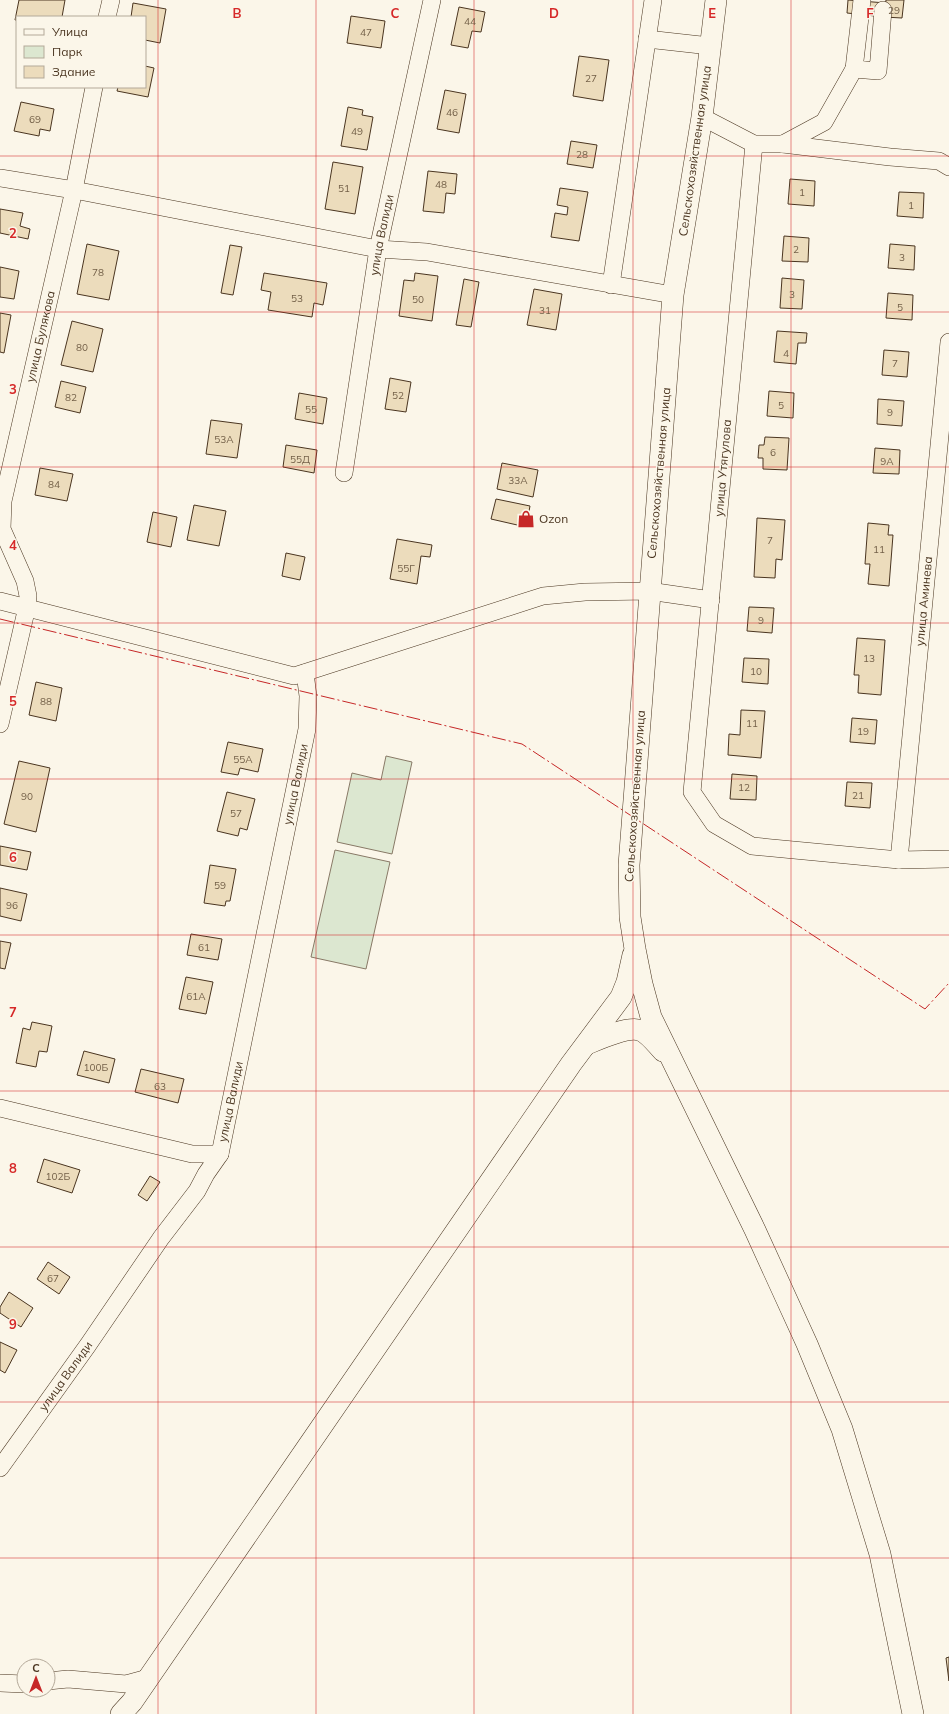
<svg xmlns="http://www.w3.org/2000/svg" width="949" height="1714" font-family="Mulish,sans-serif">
	<rect width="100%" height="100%" fill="#fbf6e9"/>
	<g fill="#dce7d0" stroke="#887966">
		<polygon points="386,756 412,762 392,854 337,842 352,773 381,780"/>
		<polygon points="335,850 390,862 366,969 311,957"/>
	</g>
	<g fill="#ecdcbc" stroke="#4a3520">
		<polygon points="19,0 65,0 62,17 17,17 17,20 15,20"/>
		<polygon points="848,0 886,3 884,17 847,13"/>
		<polygon points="886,0 904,0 902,18 884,17"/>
		<polygon points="133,3 166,9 160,43 145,40 145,17 131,17"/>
		<polygon points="459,7 485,12 481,32 472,31 468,48 451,45"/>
		<polygon points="351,16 385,21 381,48 347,43"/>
		<polygon points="579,56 609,60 603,101 573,96"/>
		<polygon points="145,66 154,68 148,97 117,91 118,87 145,87"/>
		<polygon points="445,90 466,94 459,133 437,129"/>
		<polygon points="21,102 54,109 50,131 40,129 39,136 14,131"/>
		<polygon points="348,107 363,110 362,115 373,117 367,150 341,146"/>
		<polygon points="571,141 597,145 593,168 567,164"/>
		<polygon points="333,162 363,167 355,214 325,209"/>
		<polygon points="428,171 457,174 455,194 446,193 444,213 423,211"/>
		<polygon points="790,179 815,181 814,206 788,204"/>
		<polygon points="560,188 588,192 579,241 551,237 555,213 567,215 568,207 557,205"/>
		<polygon points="899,192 924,193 923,218 897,216"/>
		<polygon points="0,209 23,213 20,226 30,229 28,239 0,233"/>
		<polygon points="784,236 809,238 808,262 782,261"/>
		<polygon points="87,244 119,251 109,300 77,294"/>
		<polygon points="890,244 915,246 914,270 888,268"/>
		<polygon points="230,245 242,247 233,295 221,293"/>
		<polygon points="0,267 19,271 14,299 0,297"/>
		<polygon points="264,273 327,283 323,305 314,303 312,317 268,310 271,292 261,290"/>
		<polygon points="415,273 438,276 432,321 399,316 404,280 414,281"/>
		<polygon points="782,278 804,280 802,309 780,308"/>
		<polygon points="464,279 479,282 471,327 456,325"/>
		<polygon points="534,289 562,294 556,330 527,325"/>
		<polygon points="888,293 913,295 912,320 886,318"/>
		<polygon points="0,313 11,315 4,353 0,352"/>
		<polygon points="72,321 103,329 93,372 61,365"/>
		<polygon points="777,331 807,333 806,343 798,343 796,364 774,362"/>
		<polygon points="884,350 909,352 907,377 882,375"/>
		<polygon points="390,378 411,382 406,412 385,409"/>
		<polygon points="61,381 86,387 80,413 55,407"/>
		<polygon points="769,391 794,393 793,418 767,416"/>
		<polygon points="299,393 327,398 323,424 295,419"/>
		<polygon points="878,399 904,401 902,426 877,424"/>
		<polygon points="211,420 242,424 237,458 206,454"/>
		<polygon points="765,437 789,438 787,470 763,469 763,458 758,458 759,445 764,445"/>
		<polygon points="286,445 317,450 314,473 283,467"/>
		<polygon points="875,448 900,450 899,474 873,473"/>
		<polygon points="502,463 538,470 533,497 497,489"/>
		<polygon points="40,468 73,474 67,501 35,495"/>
		<polygon points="496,499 530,506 526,527 491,519"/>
		<polygon points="194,505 226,511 219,546 187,540"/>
		<polygon points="153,512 177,517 171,547 147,542"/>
		<polygon points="757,518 785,520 782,560 776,559 775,578 754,577"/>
		<polygon points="868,523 889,525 888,535 893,535 889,586 868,584 870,564 865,564"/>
		<polygon points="397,539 432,545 430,557 421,556 417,584 390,579"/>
		<polygon points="286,553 305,557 300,580 282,576"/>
		<polygon points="749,607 774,608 772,633 747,631"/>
		<polygon points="857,638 885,640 881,695 858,693 859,675 854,675"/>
		<polygon points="744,658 769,659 768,684 742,682"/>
		<polygon points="36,682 62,688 56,721 29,715"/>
		<polygon points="741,710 765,711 761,758 728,755 729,734 740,735"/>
		<polygon points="852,718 877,720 875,744 850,742"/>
		<polygon points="228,742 263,749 258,772 240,768 238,775 221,772"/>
		<polygon points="19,761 50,768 36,832 4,824"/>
		<polygon points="732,774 757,776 756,800 730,799"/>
		<polygon points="847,782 872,783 870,808 845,806"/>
		<polygon points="227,792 255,799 247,830 240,828 238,836 217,831"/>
		<polygon points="0,846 31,852 27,870 0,865"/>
		<polygon points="210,865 236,869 230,901 226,901 225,906 204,903"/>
		<polygon points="0,888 27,894 21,921 0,916"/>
		<polygon points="191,934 222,939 218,960 187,955"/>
		<polygon points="0,941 11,943 5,969 0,968"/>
		<polygon points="186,977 213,982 206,1014 179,1009"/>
		<polygon points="32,1022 52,1026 47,1052 39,1051 36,1067 16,1063 23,1028 30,1030"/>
		<polygon points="84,1051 115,1059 109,1083 77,1075"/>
		<polygon points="141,1069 184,1079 178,1103 135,1092"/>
		<polygon points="44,1159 80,1170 72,1193 37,1182"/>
		<polygon points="150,1176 160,1182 147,1201 138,1195"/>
		<polygon points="48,1262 70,1277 59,1294 37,1279"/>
		<polygon points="9,1292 33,1308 21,1327 0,1313 0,1307"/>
		<polygon points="0,1342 17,1350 5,1373 0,1370"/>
		<polygon points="949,1657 949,1681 946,1658"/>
	</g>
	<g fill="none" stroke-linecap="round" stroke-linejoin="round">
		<g stroke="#4a3520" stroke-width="18">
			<g id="minor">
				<polyline points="862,0 854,69 878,71 883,10"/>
				<polyline points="107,17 111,0"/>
				<polyline points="647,39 710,46"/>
				<polyline points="702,117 754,144 783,144 890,157 939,161 949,167"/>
				<polyline points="754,144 692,792 714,824 752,846 899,860 949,859"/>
				<polyline points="783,144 824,122 854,69"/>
				<polyline points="0,178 74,190 378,249 427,252 673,295"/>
				<polyline points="611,285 653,0"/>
				<path id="s1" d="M344,473L378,249L432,0"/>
				<polyline points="0,601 294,676 543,596 585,592 649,591 711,600"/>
				<path id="s2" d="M0,724L27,607L28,596L25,581L2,529L3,501L74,190L94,87"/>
				<path id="s3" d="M899,860L949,342"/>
				<polyline points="0,1108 192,1154 220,1154"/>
				<path id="s4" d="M0,1468L88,1345L161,1238L197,1191L206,1174L220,1154L307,729L308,696L305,673"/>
				<polyline points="48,1681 68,1679 126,1684 148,1678"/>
				<polyline points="0,1683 24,1684"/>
			</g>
		</g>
		<g stroke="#4a3520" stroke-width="22">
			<g id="major">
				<polyline points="716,0 702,117 673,295 629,865 630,917 635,949 642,984 651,1017 755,1230 807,1344 842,1429 880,1554 913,1714"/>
				<path d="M587,1044C599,1039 630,1025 642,1031C650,1035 657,1045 663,1051"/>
				<polyline points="121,1714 132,1702 571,1064 621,997 627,982 633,955"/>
			</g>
		</g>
		<use href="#minor" stroke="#fbf6e9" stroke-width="17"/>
		<use href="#major" stroke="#fbf6e9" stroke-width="21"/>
		<polyline stroke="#c62828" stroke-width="1" stroke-dasharray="14 3 2 3" stroke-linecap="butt" points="0,619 522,744 925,1009 949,983"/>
	</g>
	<path fill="none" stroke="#d62828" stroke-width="1" stroke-opacity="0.55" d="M158,0V1714M316,0V1714M474,0V1714M633,0V1714M791,0V1714M0,156H949M0,312H949M0,467H949M0,623H949M0,779H949M0,935H949M0,1091H949M0,1247H949M0,1402H949M0,1558H949"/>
	<defs>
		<g id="shop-bare" transform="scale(1.38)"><path d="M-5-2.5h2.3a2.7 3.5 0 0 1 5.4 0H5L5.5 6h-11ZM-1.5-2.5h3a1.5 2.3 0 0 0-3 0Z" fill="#c62828" stroke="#fbf6e9" stroke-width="2.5" paint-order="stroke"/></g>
	</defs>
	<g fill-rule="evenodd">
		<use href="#shop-bare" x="526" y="519"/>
	</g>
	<g text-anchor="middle" stroke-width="3" stroke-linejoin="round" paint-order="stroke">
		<g font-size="10" fill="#725f47">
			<text x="894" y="14">29</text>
			<text x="470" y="25">44</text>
			<text x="366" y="36">47</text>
			<text x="591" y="82">27</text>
			<text x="452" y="116">46</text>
			<text x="35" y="123">69</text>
			<text x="357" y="135">49</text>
			<text x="582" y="158">28</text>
			<text x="441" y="188">48</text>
			<text x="344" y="192">51</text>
			<text x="802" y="196">1</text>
			<text x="911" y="209">1</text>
			<text x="796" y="253">2</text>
			<text x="902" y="261">3</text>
			<text x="98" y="276">78</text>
			<text x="792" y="298">3</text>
			<text x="297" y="302">53</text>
			<text x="418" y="303">50</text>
			<text x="900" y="311">5</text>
			<text x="545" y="314">31</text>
			<text x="82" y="351">80</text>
			<text x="786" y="357">4</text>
			<text x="895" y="367">7</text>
			<text x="398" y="399">52</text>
			<text x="71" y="401">82</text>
			<text x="781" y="409">5</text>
			<text x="311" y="413">55</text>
			<text x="890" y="416">9</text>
			<text x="224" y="443">53А</text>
			<text x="773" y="456">6</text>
			<text x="300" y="463">55Д</text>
			<text x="887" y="465">9А</text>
			<text x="518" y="484">33А</text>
			<text x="54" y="488">84</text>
			<text x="770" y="544">7</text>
			<text x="879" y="553">11</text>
			<text x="406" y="572">55Г</text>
			<text x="761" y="624">9</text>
			<text x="869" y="662">13</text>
			<text x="756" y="675">10</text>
			<text x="46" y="705">88</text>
			<text x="752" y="727">11</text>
			<text x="863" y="735">19</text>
			<text x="243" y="763">55А</text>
			<text x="744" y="791">12</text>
			<text x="858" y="799">21</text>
			<text x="27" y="800">90</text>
			<text x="236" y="817">57</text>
			<text x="220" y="889">59</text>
			<text x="12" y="909">96</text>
			<text x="204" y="951">61</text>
			<text x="196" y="1000">61А</text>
			<text x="96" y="1071">100Б</text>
			<text x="160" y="1090">63</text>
			<text x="58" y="1180">102Б</text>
			<text x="53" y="1282">67</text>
		</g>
		<g font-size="12" fill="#4a3520" stroke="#fbf6e9">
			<text transform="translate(695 151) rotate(-82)" y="4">Сельскохозяйственная улица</text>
			<text dy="4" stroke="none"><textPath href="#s1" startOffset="241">улица Валиди</textPath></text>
			<text dy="4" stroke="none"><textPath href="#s2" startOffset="400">улица Булякова</textPath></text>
			<text transform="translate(723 468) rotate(-85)" y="4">улица Утягулова</text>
			<text transform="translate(659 473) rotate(-85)" y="4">Сельскохозяйственная улица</text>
			<text dy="4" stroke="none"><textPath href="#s3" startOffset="260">улица Аминева</textPath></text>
			<text dy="4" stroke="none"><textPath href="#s4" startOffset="761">улица Валиди</textPath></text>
			<text transform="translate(635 796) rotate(-86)" y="4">Сельскохозяйственная улица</text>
			<text dy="4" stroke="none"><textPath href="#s4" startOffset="437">улица Валиди</textPath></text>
			<text dy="4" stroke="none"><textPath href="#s4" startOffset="113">улица Валиди</textPath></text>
		</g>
		<g font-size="12" fill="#4a3520" stroke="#fbf6e9" text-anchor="start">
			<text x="539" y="523">Ozon</text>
		</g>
	</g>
	<g font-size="13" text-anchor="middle" font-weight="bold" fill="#d62828" stroke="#fbf6e9" stroke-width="3" stroke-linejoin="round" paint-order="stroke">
		<text x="237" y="18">B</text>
		<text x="395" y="18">C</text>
		<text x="554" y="18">D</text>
		<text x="712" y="18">E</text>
		<text x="870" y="18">F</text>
		<text x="13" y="238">2</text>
		<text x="13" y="394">3</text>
		<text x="13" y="550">4</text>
		<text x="13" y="706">5</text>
		<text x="13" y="862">6</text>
		<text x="13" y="1017">7</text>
		<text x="13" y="1173">8</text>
		<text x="13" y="1329">9</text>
	</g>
	<rect x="16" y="16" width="130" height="72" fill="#fbf6e9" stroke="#b4a999"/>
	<rect x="24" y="29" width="20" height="6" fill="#fbf6e9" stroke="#b4a999"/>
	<text x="52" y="36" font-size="12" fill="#4a3520">Улица</text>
	<rect x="24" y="46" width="20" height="12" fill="#dce7d0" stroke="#b4a999"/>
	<text x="52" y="56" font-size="12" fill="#4a3520">Парк</text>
	<rect x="24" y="66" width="20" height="12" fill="#ecdcbc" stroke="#b4a999"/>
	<text x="52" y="76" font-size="12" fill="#4a3520">Здание</text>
	<g transform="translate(36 1678)"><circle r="19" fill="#fbf6e9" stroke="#b4a999"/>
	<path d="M0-3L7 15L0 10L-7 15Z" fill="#c62828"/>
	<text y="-6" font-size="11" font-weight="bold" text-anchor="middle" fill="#4a3520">С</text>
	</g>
</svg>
